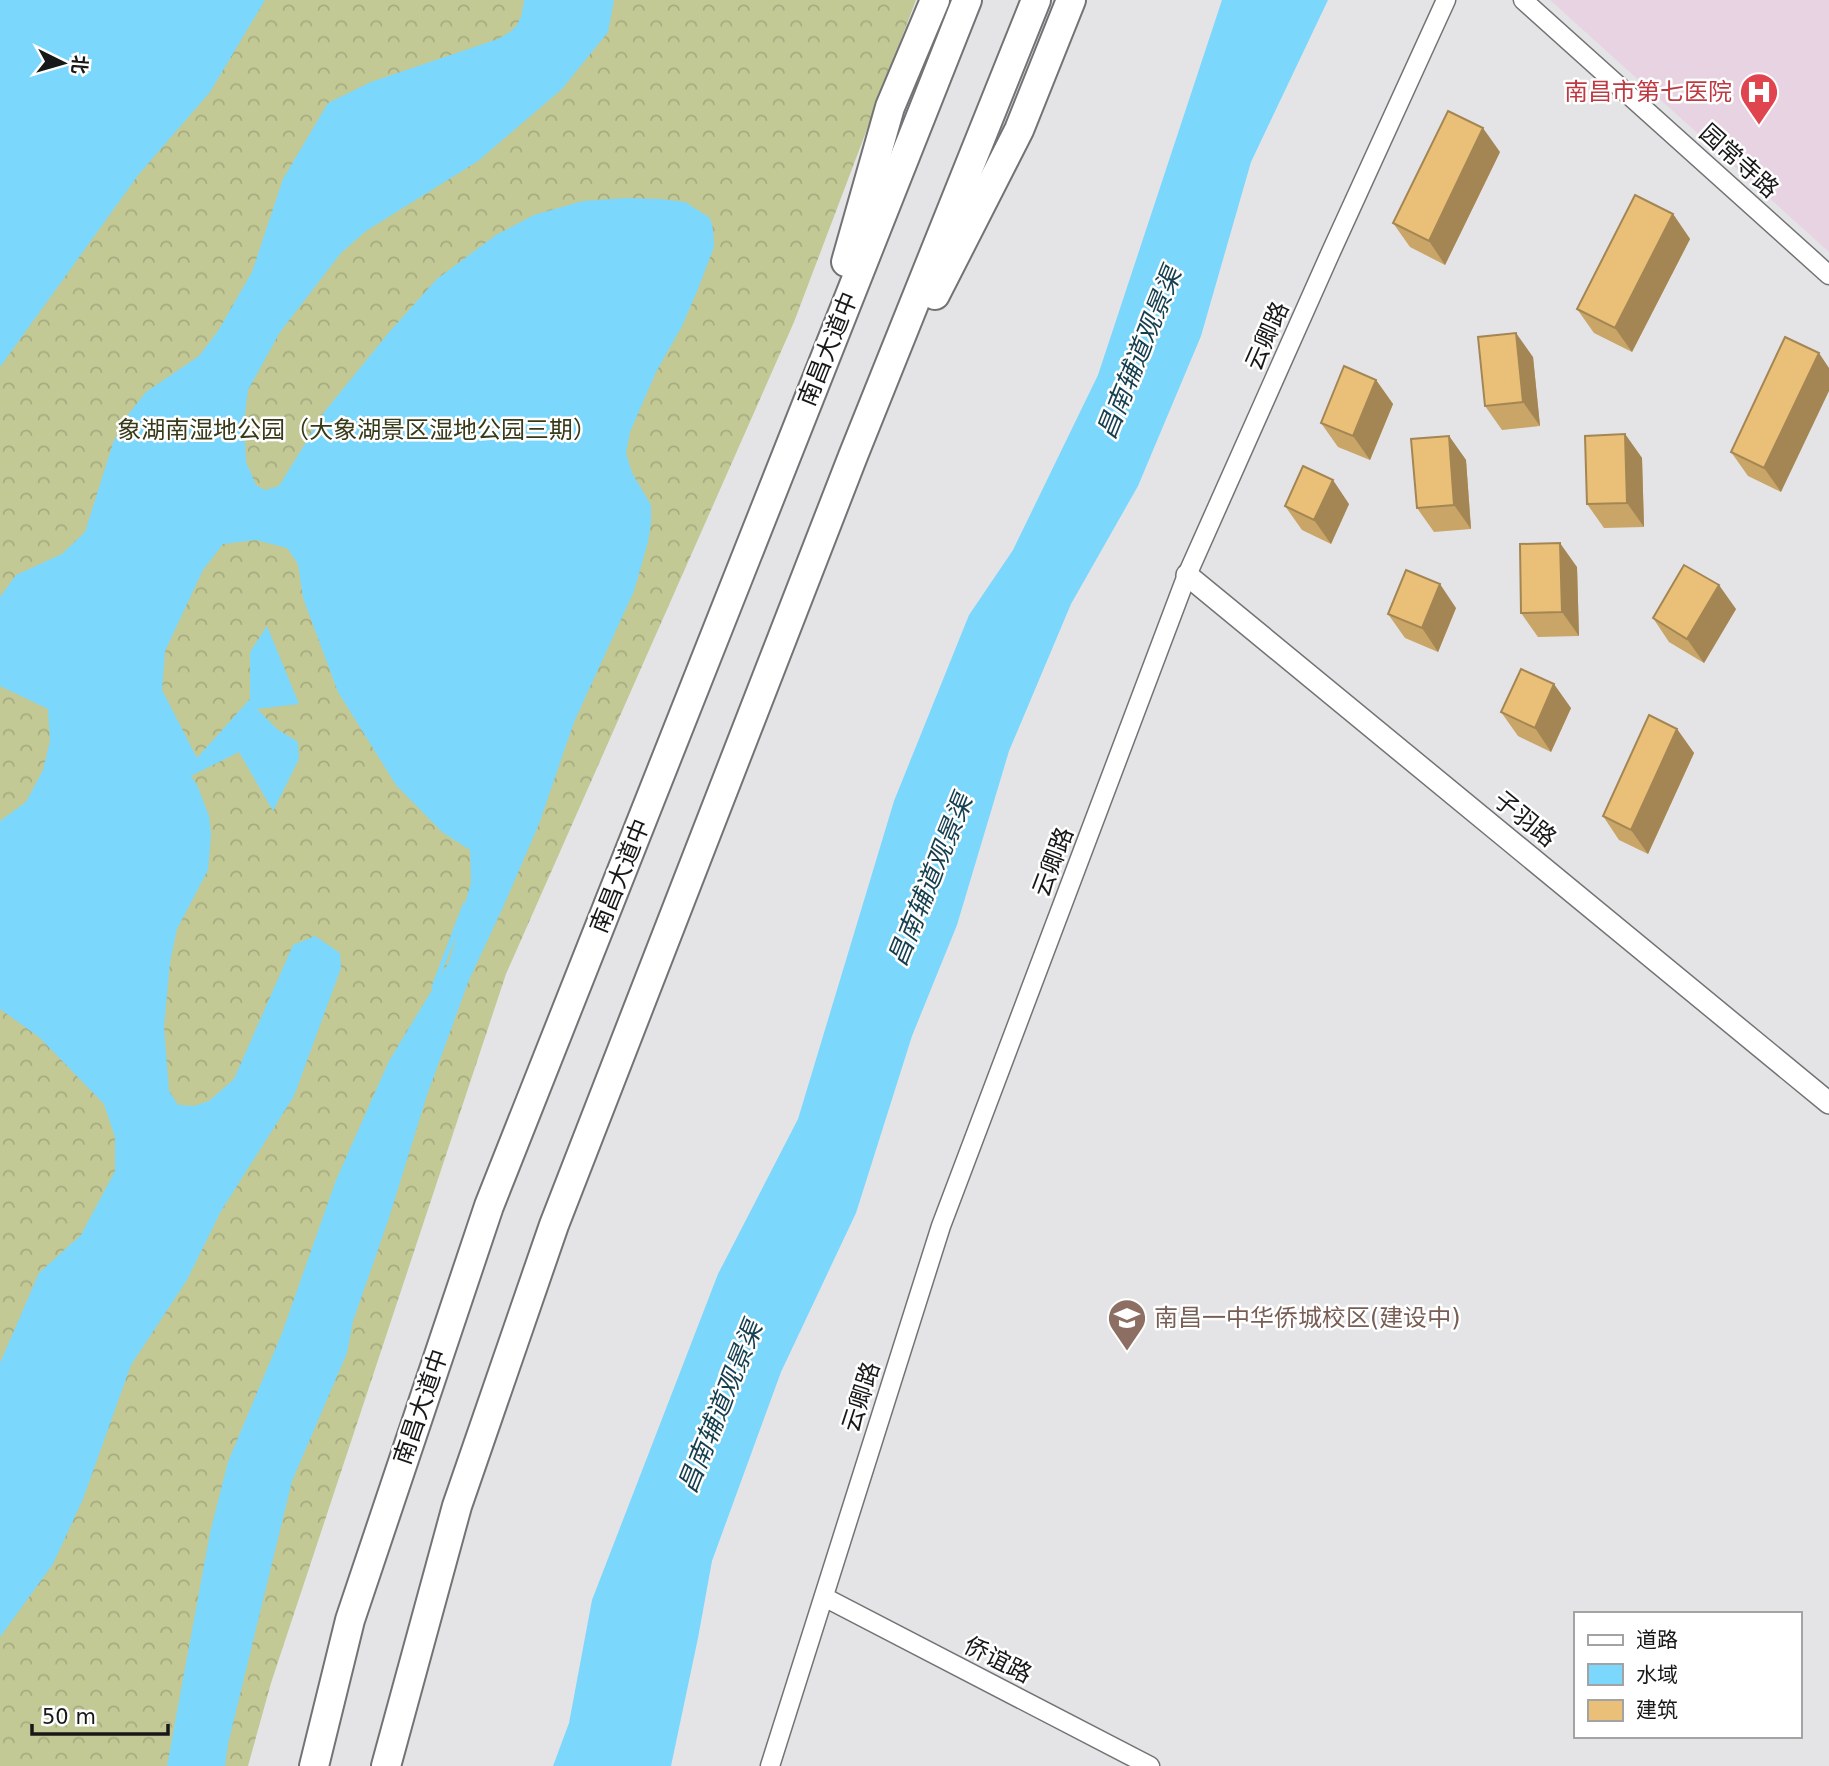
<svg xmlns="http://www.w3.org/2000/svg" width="1829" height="1766" font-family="'DejaVu Sans','Noto Sans SC',sans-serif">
	<defs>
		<pattern id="forest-crowns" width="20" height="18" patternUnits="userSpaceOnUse" patternTransform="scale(1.75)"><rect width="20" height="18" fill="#c2c995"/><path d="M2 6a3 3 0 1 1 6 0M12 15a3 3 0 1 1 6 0" fill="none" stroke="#a6ac80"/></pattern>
	</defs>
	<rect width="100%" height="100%" fill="#e4e4e7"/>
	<polygon fill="#e8d3e2" points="1550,0 1829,0 1829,252"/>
	<polygon fill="url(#forest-crowns)" points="247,0 916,0 794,322 506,974 271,1683 248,1766 0,1766 0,311"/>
	<g fill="#7cd7fd">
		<polygon points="0,0 265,0 210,92 139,174 0,367"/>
		<path d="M524,0H614L608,32L562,89L478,161L366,231L341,253L280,332L248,390L244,422L246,462L256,485L265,490L279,486L325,411L391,330L437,279L496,235L534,215L583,201L626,198L660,199L685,202L710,218L713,229L714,247L698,289L682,326L656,372L630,432L626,453L632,473L651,505V522L648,542L634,591L574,722L539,824L504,905L469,980L427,1095L388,1221L353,1321L347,1353L292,1481L228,1744L225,1766H167L210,1533L228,1462L282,1333L336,1180L389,1061L449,962L471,882L470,850L442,832L396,785L338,692L303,598L298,564L287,548L256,540L223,544L203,570L165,651L162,690L197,758L250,699V652L267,626L299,704L257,709L277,729L298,742L299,759L273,811L239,752L191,776L197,785L209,816L211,835L208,870L177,929L170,962L164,1027L169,1091L178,1105L194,1106L209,1101L234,1079L293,945L315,936L340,953L341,968L294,1096L221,1211L187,1280L131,1365L83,1499L53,1564L0,1637V1363L39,1273L81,1235L115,1171V1137L104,1104L39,1037L0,1009V821L26,802L43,770L50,741L48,709L0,686V597L16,575L62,554L85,532L113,443L127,416L146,392L199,356L218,331L252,272L283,179L328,103L371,82L498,39C519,28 521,22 524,0Z"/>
		<polygon points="1222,0 1328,0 1251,162 1201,336 1138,486 1071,604 1009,751 957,925 912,1036 856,1213 781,1372 712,1561 698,1638 671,1766 553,1766 569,1723 592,1600 718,1274 798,1119 894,801 969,615 1013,550 1098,375"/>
	</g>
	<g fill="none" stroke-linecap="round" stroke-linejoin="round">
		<polyline stroke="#7cd7fd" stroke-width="5" points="434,987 465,905"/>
		<g stroke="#737376" stroke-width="21">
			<g id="minor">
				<polyline points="1523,0 1829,275"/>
				<polyline points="824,1597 1150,1766"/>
				<polyline points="770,1766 941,1226 1187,575 1330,254 1446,0"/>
			</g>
		</g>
		<g stroke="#737376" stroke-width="24">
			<polyline id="tertiary" points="1187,575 1829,1103"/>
		</g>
		<g stroke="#737376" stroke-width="32">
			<g id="trunk">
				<polyline points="846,262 890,107 935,0"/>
				<polyline points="935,295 1019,130 1071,0"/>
				<polyline points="314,1766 350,1620 489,1206 967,0"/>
				<polyline points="386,1766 457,1506 554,1225 853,456 1036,0"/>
			</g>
		</g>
		<use href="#minor" stroke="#fff" stroke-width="18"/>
		<use href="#tertiary" stroke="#fff" stroke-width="21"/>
		<use href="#trunk" stroke="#fff" stroke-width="28"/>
	</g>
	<g fill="#c9a567">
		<polygon points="1500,152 1445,265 1410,247 1393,223"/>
		<polygon points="1673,214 1690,239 1632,352 1594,333 1577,309"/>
		<polygon points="1785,337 1781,492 1748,476 1731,452"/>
		<polygon points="1533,357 1540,426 1502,430 1485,406"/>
		<polygon points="1376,380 1393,404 1370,460 1338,447 1321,423"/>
		<polygon points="1625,434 1642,458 1644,527 1604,528 1587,504"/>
		<polygon points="1449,436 1466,460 1471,529 1434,532 1417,508"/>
		<polygon points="1349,504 1331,544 1302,530 1285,506"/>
		<polygon points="1577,567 1579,636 1538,637 1521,613"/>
		<polygon points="1456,608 1438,652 1405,638 1388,614"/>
		<polygon points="1736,609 1704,663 1669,642 1653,618"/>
		<polygon points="1571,708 1551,752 1518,736 1501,712"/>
		<polygon points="1677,729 1694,753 1648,854 1619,840 1603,816"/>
	</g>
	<g fill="#a48654">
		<polygon points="1483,128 1500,152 1445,265 1429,241"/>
		<polygon points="1673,214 1690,239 1632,352 1615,328"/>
		<polygon points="1516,333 1533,357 1540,426 1523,402"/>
		<polygon points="1819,353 1829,368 1829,391 1781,492 1764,468"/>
		<polygon points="1376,380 1393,404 1370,460 1353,436"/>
		<polygon points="1625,434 1642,458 1644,527 1627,503"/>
		<polygon points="1449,436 1466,460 1471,529 1454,505"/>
		<polygon points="1333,480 1349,504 1331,544 1314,520"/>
		<polygon points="1560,543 1577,567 1579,636 1562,612"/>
		<polygon points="1440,584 1456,608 1438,652 1422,628"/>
		<polygon points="1719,585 1736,609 1704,663 1687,639"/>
		<polygon points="1554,684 1571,708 1551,752 1535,728"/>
		<polygon points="1677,729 1694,753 1648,854 1631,830"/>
	</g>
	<g fill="#eac078" stroke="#a48654" stroke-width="2">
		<polygon points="1448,111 1483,128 1429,241 1393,223"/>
		<polygon points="1635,195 1673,214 1615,328 1577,309"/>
		<polygon points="1516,333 1523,402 1485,406 1478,337"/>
		<polygon points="1785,337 1819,353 1764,468 1731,452"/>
		<polygon points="1344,366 1376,380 1353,436 1321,423"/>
		<polygon points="1625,434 1627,503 1587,504 1585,436"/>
		<polygon points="1449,436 1454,505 1417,508 1411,439"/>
		<polygon points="1303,466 1333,480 1314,520 1285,506"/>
		<polygon points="1560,543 1562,612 1521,613 1520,544"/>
		<polygon points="1684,565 1719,585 1687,639 1653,618"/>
		<polygon points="1406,570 1440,584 1422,628 1388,614"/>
		<polygon points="1521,669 1554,684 1535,728 1501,712"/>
		<polygon points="1649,715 1677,729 1631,830 1603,816"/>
	</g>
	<defs>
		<g id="hospital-pin" transform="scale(2.0125)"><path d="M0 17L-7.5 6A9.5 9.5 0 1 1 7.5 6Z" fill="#e0444e" stroke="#fff"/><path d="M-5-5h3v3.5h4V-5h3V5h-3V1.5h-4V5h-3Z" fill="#fff"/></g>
		<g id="school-pin" transform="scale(2.0125)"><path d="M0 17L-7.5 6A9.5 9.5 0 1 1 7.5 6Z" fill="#8d6e63" stroke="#fff"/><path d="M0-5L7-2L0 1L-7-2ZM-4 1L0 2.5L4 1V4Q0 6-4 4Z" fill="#fff"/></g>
	</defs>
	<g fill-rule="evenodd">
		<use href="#hospital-pin" x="1759" y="92"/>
		<use href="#school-pin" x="1127" y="1318"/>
	</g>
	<g text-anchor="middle" stroke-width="5" stroke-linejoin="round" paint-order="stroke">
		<g font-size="24" fill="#be3a42" stroke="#fff" text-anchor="end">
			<text x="1732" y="100">南昌市第七医院</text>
		</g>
		<g font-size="24" fill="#181819" stroke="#fff">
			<text transform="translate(1739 161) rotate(42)" y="8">园常寺路</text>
			<text transform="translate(1267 336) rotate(-66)" y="8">云卿路</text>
			<text transform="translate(828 349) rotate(-68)" y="8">南昌大道中</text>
			<text transform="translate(1525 819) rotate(39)" y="8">子羽路</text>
			<text transform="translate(1053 862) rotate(-69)" y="8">云卿路</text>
			<text transform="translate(620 876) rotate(-68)" y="8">南昌大道中</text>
			<text transform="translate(861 1397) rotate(-72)" y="8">云卿路</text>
			<text transform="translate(421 1407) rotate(-71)" y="8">南昌大道中</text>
			<text transform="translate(998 1660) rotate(27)" y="8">侨谊路</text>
		</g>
		<g font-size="24" fill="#363a18" stroke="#fff">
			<text x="357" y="438">象湖南湿地公园（大象湖景区湿地公园三期）</text>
		</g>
		<g font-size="24" fill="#785e54" stroke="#fff" text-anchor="start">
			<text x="1154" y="1326">南昌一中华侨城校区(建设中)</text>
		</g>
		<g font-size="26" font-style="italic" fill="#153e4e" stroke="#fff">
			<text transform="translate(1139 353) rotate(-68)" y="9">昌南辅道观景渠</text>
			<text transform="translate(930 880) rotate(-68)" y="9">昌南辅道观景渠</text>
			<text transform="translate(720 1407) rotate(-68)" y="9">昌南辅道观景渠</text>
		</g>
	</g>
	<rect x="1574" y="1612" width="228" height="126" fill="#ffffff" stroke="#a3a3a3" stroke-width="2"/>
	<rect x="1588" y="1635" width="35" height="10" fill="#ffffff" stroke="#a3a3a3" stroke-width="2"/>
	<text x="1636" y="1647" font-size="21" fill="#181819">道路</text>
	<rect x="1588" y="1664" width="35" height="21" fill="#7cd7fd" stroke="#a3a3a3" stroke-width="2"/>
	<text x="1636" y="1682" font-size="21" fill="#181819">水域</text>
	<rect x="1588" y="1700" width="35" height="21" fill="#eac078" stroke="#a3a3a3" stroke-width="2"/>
	<text x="1636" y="1717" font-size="21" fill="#181819">建筑</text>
	<g transform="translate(63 63) rotate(95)" stroke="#ffffff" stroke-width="5" paint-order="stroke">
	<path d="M0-5L12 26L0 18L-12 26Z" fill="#181819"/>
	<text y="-10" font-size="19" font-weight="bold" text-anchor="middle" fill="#181819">北</text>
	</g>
	<path d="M32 1724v10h136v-10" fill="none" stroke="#181819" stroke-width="3.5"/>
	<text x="42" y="1724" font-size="21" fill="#181819" stroke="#ffffff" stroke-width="5" paint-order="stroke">50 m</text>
</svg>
